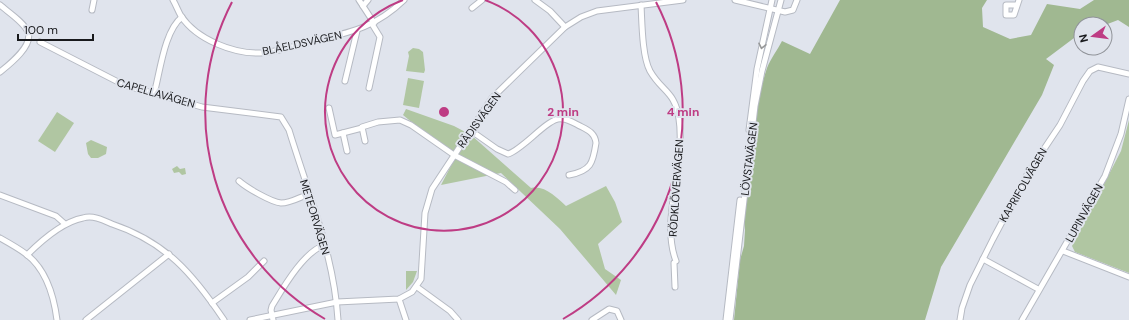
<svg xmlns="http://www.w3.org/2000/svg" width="1129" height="320" font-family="'DM Sans',sans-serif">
	<rect width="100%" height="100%" fill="#e0e4ed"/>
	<g fill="#b0c6a2">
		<polygon points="413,48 419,49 423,52 425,70 424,73 406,71 409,56 408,52"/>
		<polygon points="408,78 424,81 419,108 403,105"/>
		<path d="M406,109L454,126L471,135L531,188C545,185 557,198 566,206L606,186L615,202L622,222L598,244L605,269L621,280L616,295L560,229L501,173L441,185L455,158L403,115Z"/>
		<polygon points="57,112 74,123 55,152 38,141"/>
		<polygon points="1129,120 1129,273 1075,252 1072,246 1121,151"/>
		<polygon points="91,140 107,147 106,154 98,158 91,158 88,154 86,143"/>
		<polygon points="177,166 180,169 185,168 186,174 182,175 179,172 174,173 172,169"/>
		<polygon points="406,271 417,271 413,282 406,290"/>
	</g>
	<path fill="#a0b891" d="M840,0H987L982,8L983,27L1010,39L1031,35L1047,4L1080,9L1094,0H1129V27L1118,20L1105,25V24H1081V35L1074,38L1046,59L1054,65L1042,95L941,267L925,320H734L740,260L744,246L745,230L744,221C749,170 751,116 767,68C771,58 778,49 782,41L810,54Z"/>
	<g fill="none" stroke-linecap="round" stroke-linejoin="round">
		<g stroke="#b6bac3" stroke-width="7">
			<g id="minor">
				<path d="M173,0C176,5 178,11 181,16C197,40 234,54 261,53C279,52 297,45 315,41C352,32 376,27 404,0"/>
				<polyline points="359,0 374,23"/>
				<polyline points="535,0 550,11 565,27"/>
				<polyline points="735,0 785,12 793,10 797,0"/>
				<path d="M0,5C8,12 24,22 28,32C33,46 10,64 0,72"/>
				<path d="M641,5C642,22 642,56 650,71C662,92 675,91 679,119C686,164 660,220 676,261"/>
				<polyline points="1016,5 1006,5 1006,15 1014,15 1019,0"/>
				<polyline points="363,6 368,0"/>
				<polyline points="472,8 482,0"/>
				<polyline points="92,10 94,0"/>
				<path d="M40,42L124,85L202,107L281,117L289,130C308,192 334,255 338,320"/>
				<polyline points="345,81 357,31"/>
				<polyline points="369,88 380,37 372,24"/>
				<path d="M154,94C160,73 164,31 182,17"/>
				<polyline points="329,108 335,135 362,128"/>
				<path d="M470,130L497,149L508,154C524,149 549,116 562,119C568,119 574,123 580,126C588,130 595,133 596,143C593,163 591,171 569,175"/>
				<polyline points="749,130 757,69 772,0"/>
				<polyline points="343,133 347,151"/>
				<polyline points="365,141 362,127 378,122 400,120 411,125 454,155 506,182 515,190"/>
				<path d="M239,181C247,188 271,202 281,203C291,203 300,197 309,194"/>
				<polyline points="0,195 56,216 65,224"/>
				<path d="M0,238C9,243 18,248 26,254C46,269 54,297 57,320"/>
				<polyline points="1063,251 1129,277"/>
				<path d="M27,255C42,240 62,222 83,218C93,215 103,220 112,224C166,242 193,274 224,320"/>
				<polyline points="983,259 1038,289"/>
				<polyline points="674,263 675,287"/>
				<polyline points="417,287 450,311 458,320"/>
				<polyline points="399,299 406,320"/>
				<polyline points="212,303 248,277 264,261"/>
				<polyline points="86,320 169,254"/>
				<polyline points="250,320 337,302 399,299 412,292 421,279 425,213 432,189 492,98 565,27 581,17 597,11 683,0"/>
				<path d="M273,320L271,310L272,306C283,288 304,251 325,245"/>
				<polyline points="592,320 609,309 617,311 621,320"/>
				<polyline points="726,320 740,200"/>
				<polyline points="730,320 755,106 762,71 781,0"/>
				<polyline points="960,320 962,308 970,285 993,239 1028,173 1060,125 1083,81 1090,71 1098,67 1129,74"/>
				<polyline points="1022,320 1105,176 1121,134 1129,99"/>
			</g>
		</g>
		<use href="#minor" stroke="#fff" stroke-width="5"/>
	</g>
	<defs><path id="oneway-chevron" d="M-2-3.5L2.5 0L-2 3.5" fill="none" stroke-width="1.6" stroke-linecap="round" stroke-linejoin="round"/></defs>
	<use stroke="#979899" href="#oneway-chevron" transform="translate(762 46) rotate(102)"/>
	<g fill="none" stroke="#be3c84" stroke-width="2">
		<path d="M485 0A119 119 0 1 1 403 0"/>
		<path d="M325 319A239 239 0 0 1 232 2M656 2A239 239 0 0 1 563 319"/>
	</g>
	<g text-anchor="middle" stroke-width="4" stroke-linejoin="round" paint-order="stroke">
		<g font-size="11" fill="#18191c" stroke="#e0e4ed">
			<text transform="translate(302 43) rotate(-12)" y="4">BLÅELDSVÄGEN</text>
			<text transform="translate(156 93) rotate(16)" y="4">CAPELLAVÄGEN</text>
			<text transform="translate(479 120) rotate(-54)" y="4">RÄDISVÄGEN</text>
			<text transform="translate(749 159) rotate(-83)" y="4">LÖVSTAVÄGEN</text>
			<text transform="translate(1023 185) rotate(-60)" y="4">KAPRIFOLVÄGEN</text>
			<text transform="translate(676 188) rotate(-86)" y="4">RÖDKLÖVERVÄGEN</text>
			<text transform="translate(1084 213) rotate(-61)" y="4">LUPINVÄGEN</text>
			<text transform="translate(315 217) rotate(73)" y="4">METEORVÄGEN</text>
		</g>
	</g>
	<circle cx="444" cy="112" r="6" fill="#be3c84" stroke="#e0e4ed" stroke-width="2"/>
	<g font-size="12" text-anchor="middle" font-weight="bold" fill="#be3c84" stroke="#e0e4ed" stroke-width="4" stroke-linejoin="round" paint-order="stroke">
		<text x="563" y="116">2 min</text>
		<text x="683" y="116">4 min</text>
	</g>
	<g transform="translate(1093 36) rotate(256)"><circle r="19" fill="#e0e4ed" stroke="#909399"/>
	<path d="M0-3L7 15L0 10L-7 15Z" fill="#be3c84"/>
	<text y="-6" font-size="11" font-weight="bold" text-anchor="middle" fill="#18191c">N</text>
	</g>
	<path d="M18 34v6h75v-6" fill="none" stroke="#18191c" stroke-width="2"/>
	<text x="24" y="34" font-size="12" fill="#18191c" stroke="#e0e4ed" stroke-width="3" paint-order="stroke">100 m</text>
</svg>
